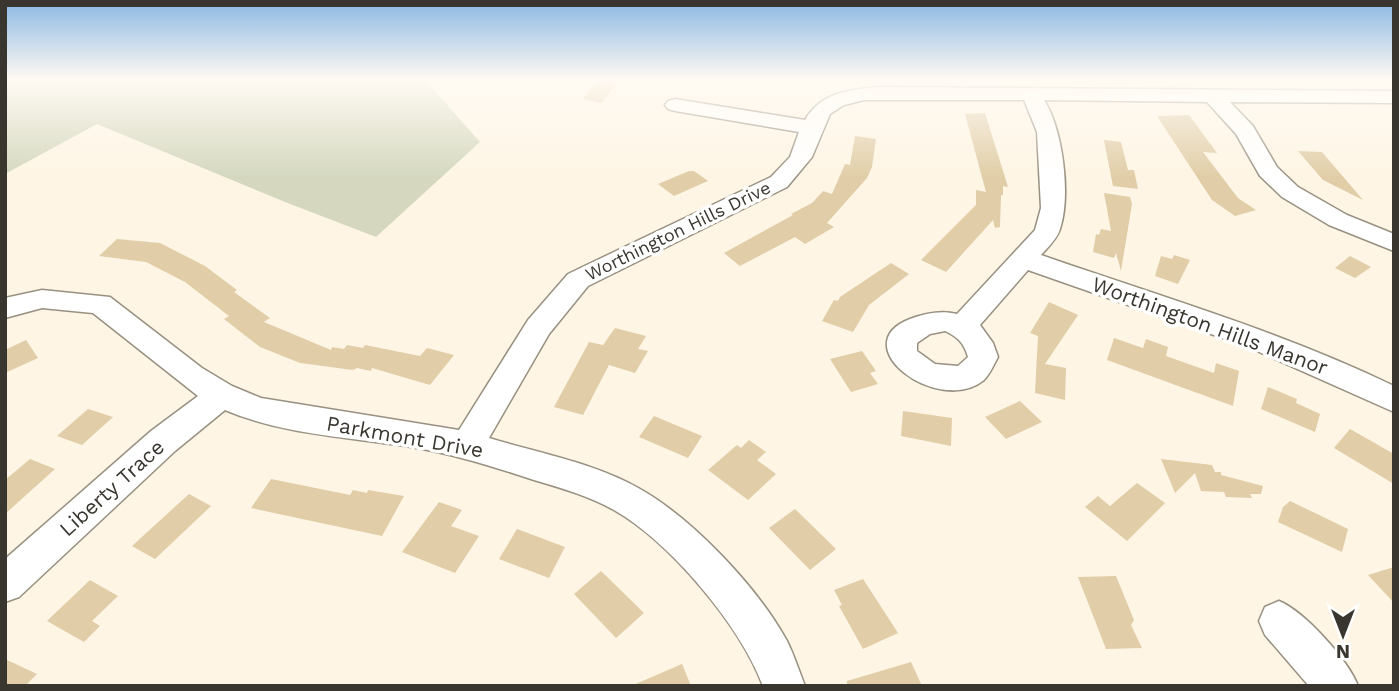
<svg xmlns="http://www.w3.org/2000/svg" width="1399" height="691" font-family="'Work Sans',sans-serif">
	<rect width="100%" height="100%" fill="#fef5e4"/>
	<polygon fill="#d5d8bf" points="5,80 425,80 480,142 376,237 285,202 97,124 5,174"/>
	<g fill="#e1cea8">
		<polygon points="598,80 619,80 602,103 583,99"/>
		<polygon points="985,113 1008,187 1003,186 1003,195 1001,195 1000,227 995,228 993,220 946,272 921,260 976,205 976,190 986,192 965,114"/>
		<polygon points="1189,115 1217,153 1203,152 1238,198 1256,210 1235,216 1212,200 1157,116"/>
		<polygon points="855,136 876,139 872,167 867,178 827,223 834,227 805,244 795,237 740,266 724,253 793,215 791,214 812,203 823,191 832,194 845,164 850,165"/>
		<polygon points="1104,140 1121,142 1128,170 1134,170 1138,189 1113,186"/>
		<polygon points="1298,151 1322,152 1363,200 1323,180"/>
		<polygon points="689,171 694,171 708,181 674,196 658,184"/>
		<polygon points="1104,193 1130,197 1132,204 1121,271 1116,253 1114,258 1093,252 1096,234 1099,235 1101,229 1111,231"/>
		<polygon points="117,239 160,243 205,266 237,290 234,292 270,318 264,322 331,350 332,347 344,349 347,345 363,348 365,345 420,356 427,348 454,355 430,385 372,368 371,371 357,368 353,370 300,363 260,347 224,319 229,316 185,282 146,262 99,256"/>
		<polygon points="1174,255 1190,260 1178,284 1155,276 1161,256 1172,259"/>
		<polygon points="1350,256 1371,267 1355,278 1335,268"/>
		<polygon points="891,263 909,274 869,305 853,332 822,321 834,300 838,301 840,297"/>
		<polygon points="1049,302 1078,315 1045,364 1066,368 1065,400 1035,393 1038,336 1030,333"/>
		<polygon points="615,328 646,336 638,349 648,351 635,373 609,365 583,415 554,407 589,342 603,345"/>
		<polygon points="1114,338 1143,348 1146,339 1168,347 1166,356 1214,373 1216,363 1239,371 1233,406 1107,360"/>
		<polygon points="26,340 38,358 5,373 5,350"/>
		<polygon points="862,351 876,371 870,373 878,384 851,392 830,359"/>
		<polygon points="1268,387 1297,399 1296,403 1320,414 1315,432 1261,409"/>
		<polygon points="1020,401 1042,422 1006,439 985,417"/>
		<polygon points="88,409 113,417 82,445 57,436"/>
		<polygon points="903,411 952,418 951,446 901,436"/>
		<polygon points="654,416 702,436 688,458 639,437"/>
		<polygon points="1350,429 1394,454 1394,484 1334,448"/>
		<polygon points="749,440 766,452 757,460 776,474 748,500 708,470 737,445 741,448"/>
		<polygon points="30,459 55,469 5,514 5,480"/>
		<polygon points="1161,459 1212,465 1215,472 1221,472 1221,475 1263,486 1261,494 1250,494 1252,498 1226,497 1224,492 1201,491 1195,473 1175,493"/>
		<polygon points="271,479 350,495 353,490 367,493 368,490 404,496 382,536 251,508"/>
		<polygon points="1137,483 1165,503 1127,541 1085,507 1098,496 1110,506"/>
		<polygon points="189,494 211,506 155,559 132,546"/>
		<polygon points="1290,501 1348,529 1342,552 1278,522 1283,507"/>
		<polygon points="439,502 462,510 451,526 479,536 455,573 402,552"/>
		<polygon points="795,509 836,549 810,570 769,528"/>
		<polygon points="517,529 565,547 549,578 499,559"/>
		<polygon points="1394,567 1394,603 1368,575"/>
		<polygon points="601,571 644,613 616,638 574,594"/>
		<polygon points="1116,576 1134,620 1131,625 1142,648 1106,649 1078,577"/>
		<polygon points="863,579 898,633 863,649 839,606 842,605 834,590"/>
		<polygon points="90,580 118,596 92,621 100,626 84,642 47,621"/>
		<polygon points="5,659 37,674 25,686 5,686"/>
		<polygon points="911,662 922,686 847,686 847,681"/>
		<polygon points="682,664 691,686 631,686"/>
	</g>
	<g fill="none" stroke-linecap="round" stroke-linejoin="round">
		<g stroke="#989081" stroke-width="3">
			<g id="minor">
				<path d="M881,87L1394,91V103L1230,102L1253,126L1277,167L1298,187L1347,215L1394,234V251L1329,225L1282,197L1260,176L1236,134L1207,102L1044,100C1063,130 1071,195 1060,229C1057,239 1048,247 1041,255C1159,296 1280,331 1394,386V412L1248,347L1028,270L980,325L993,343L998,357C994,364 990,374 984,380C938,417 843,345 910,319C926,313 941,310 957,314L1035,230L1041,208L1037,132L1024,100H864L844,105L830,114L812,157L787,187L588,286L549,334L489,438C538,453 595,463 640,489C693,519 758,588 787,641C794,655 799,671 805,686H763C740,625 670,542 614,510C589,496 561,488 534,480C494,467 454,454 411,447C349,437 284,435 225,410L175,451L19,597L5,602V559L151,431L198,396L93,313L42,308L5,318V298L42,290L110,297L202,368L232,386L261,398L459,430L528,320L568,274L771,177L790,157L799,132L675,111L668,109L665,105L668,101L675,99L805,120C821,92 851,89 881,87ZM945,331C958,337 964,343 968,357L958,366L935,364L917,351V343L930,334Z"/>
				<path d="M1279,601C1305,612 1348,660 1358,686H1309L1265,635L1259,621L1265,607Z"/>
			</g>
		</g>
		<use href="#minor" fill="#fff" fill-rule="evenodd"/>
	</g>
	<linearGradient id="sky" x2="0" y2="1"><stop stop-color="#8ab8e3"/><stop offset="0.45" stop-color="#fffaf3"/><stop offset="1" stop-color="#fffaf3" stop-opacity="0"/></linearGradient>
	<rect width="1399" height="177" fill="url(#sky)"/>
	<g text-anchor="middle" stroke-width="7" stroke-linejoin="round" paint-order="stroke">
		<g font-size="18" fill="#39362f" stroke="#fff">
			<text transform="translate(678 231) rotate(-26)" y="6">Worthington Hills Drive</text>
		</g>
		<g font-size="21" fill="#39362f" stroke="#fff">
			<text transform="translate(1210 326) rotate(20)" y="7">Worthington Hills Manor</text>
			<text transform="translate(405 437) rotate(10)" y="7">Parkmont Drive</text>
			<text transform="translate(112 488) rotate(-42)" y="7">Liberty Trace</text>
		</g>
	</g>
	<rect width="1399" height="691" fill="none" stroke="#39362f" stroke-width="14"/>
	<g transform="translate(1343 635) rotate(180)" stroke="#ffffff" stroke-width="5" paint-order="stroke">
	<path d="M0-5L12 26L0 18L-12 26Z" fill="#39362f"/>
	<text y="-10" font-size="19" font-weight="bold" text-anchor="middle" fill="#39362f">N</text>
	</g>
</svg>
